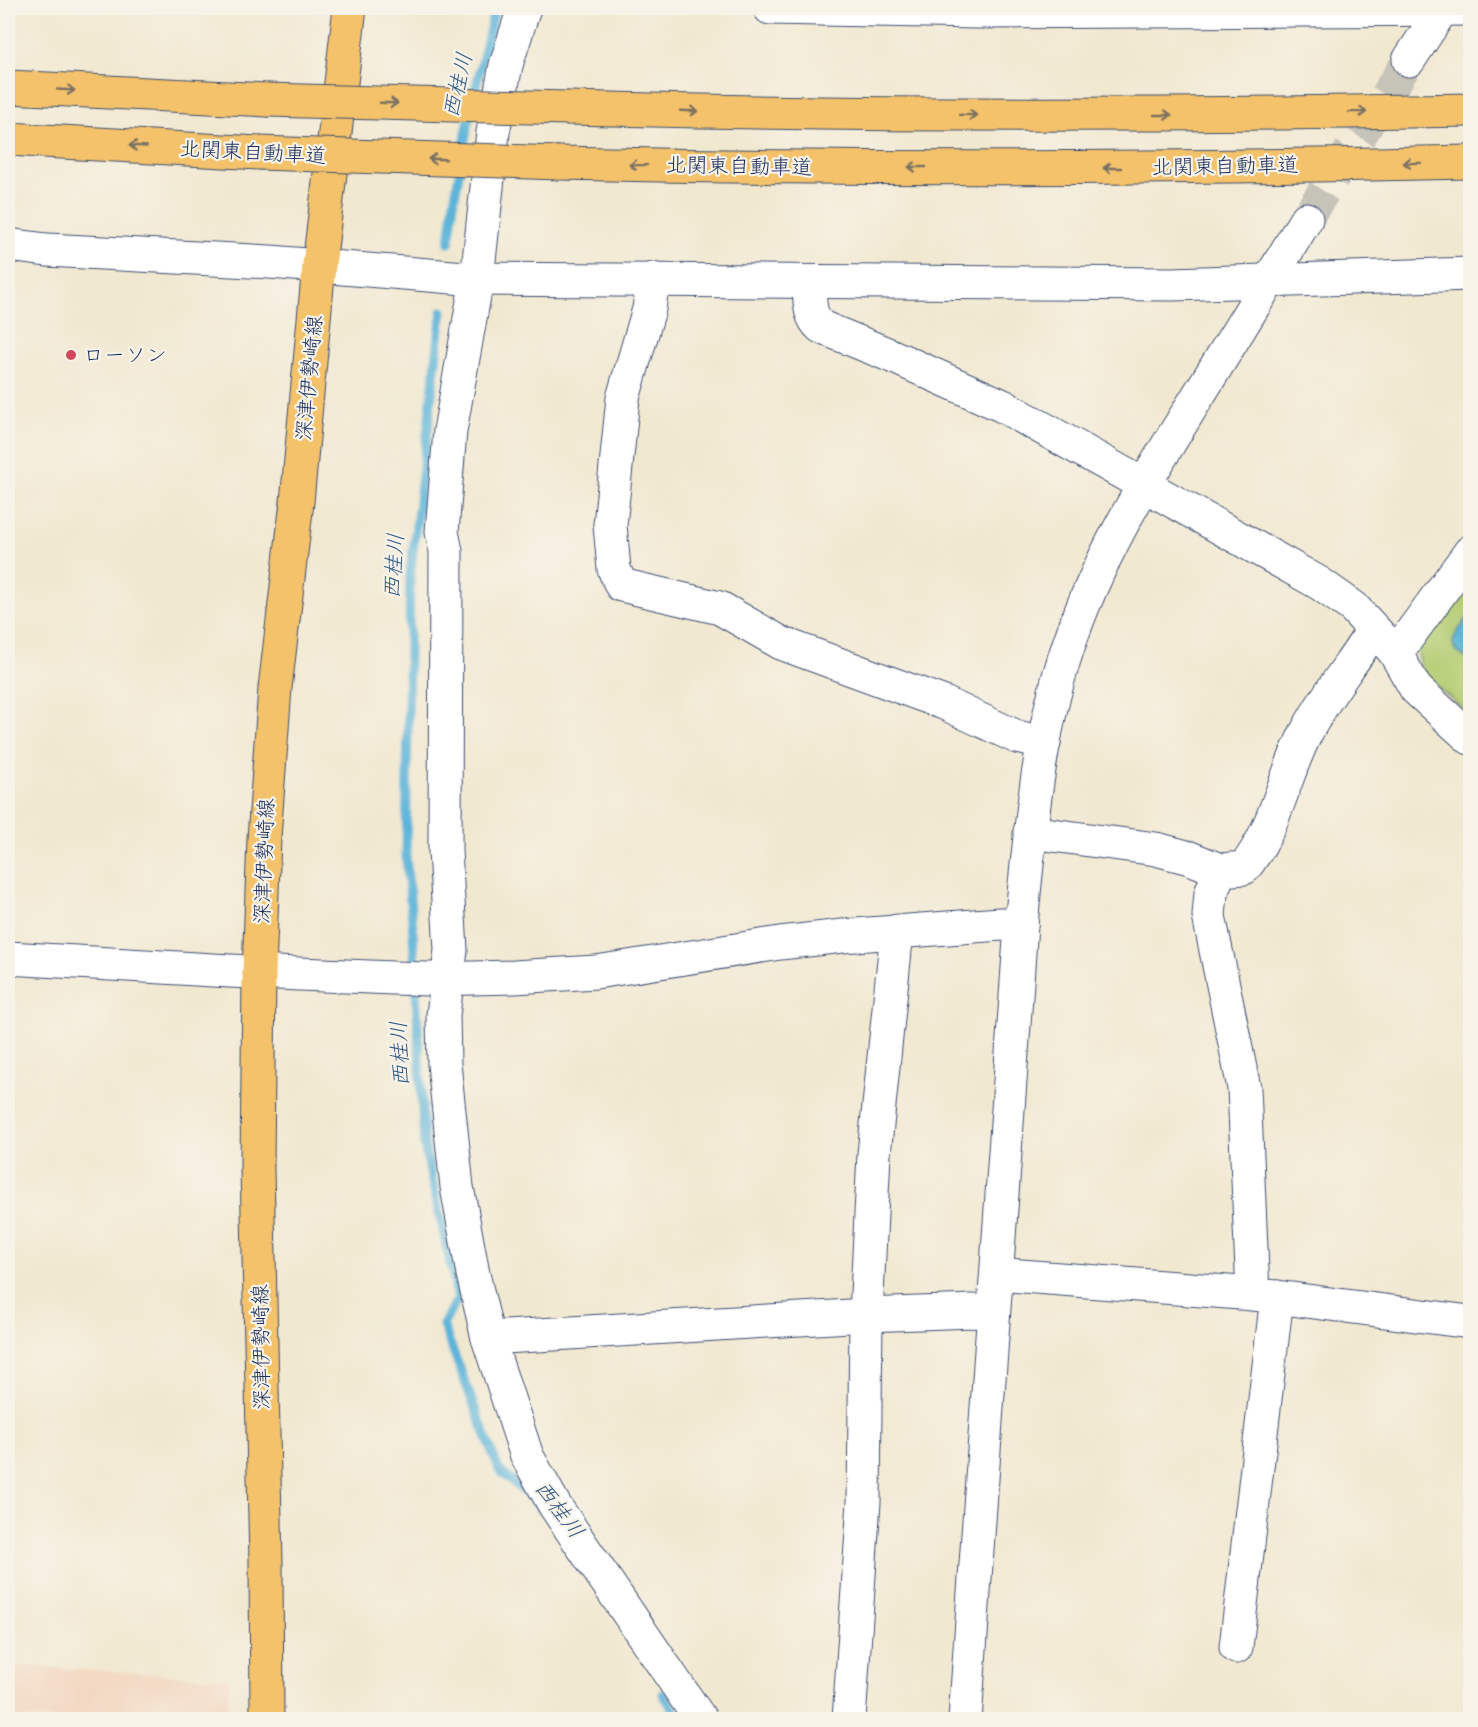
<svg xmlns="http://www.w3.org/2000/svg" width="1478" height="1727" font-family="'Comic Neue','Klee One',sans-serif">
	<rect width="100%" height="100%" fill="#f7f3e8"/>
	<filter id="ink" filterUnits="userSpaceOnUse"><feTurbulence type="fractalNoise" baseFrequency=".0167" numOctaves="2"/><feDisplacementMap in="SourceGraphic" scale="12" xChannelSelector="R" yChannelSelector="G"/><feConvolveMatrix kernelMatrix="1 2 1 2 8 2 1 2 1" color-interpolation-filters="sRGB"/></filter>
	<filter id="wash" filterUnits="userSpaceOnUse"><feTurbulence type="fractalNoise" baseFrequency=".008" numOctaves="4" result="noise"/><feDisplacementMap in="SourceGraphic" scale="24" xChannelSelector="R" yChannelSelector="G"/><feGaussianBlur stdDeviation="1.35" result="paint"/><feColorMatrix in="noise" values="0 0 0 0 0 0 0 0 0 0 0 0 0 0 0 0 0 1.4 0 .05"/><feComposite in="paint" operator="in"/></filter>
	<g filter="url(#wash)">
		<rect width="100%" height="100%" fill="#f1e8d0"/>
		<polygon fill="#f2d5be" points="8,1665 229,1679 228,1719 8,1719"/>
		<polygon fill="#b4cc71" stroke="#687e68" stroke-width="1.5" points="1470,571 1470,715 1422,674 1416,643"/>
		<path fill="#5cb4d9" stroke="#3c729c" stroke-width="1.5" d="M1470,615V656L1465,657C1441,644 1459,631 1470,615Z"/>
		<g fill="none" stroke-linecap="round" stroke-linejoin="round">
			<g stroke="#5cb4d9" stroke-width="9">
				<polyline points="473,99 495,8"/>
				<polyline points="449,243 454,202 470,112"/>
				<polyline points="442,311 410,576 406,857 413,932 424,1145 458,1298 443,1325 499,1470 534,1500 539,1508"/>
				<polyline points="663,1694 680,1720"/>
			</g>
		</g>
	</g>
	<g filter="url(#ink)">
		<g fill="none" stroke-linecap="round" stroke-linejoin="round">
			<polyline stroke="#c6c3b9" stroke-width="33" stroke-dasharray="33 16" stroke-linecap="butt" points="1306,219 1409,60"/>
			<g stroke="#3b4b6f" stroke-width="35">
				<g id="minor">
					<polyline points="524,8 506,65 493,132 477,279 450,431 442,532 446,551 445,851 451,950 443,1015 444,1064 457,1187 473,1274 488,1338 527,1456 555,1506 701,1720"/>
					<polyline points="770,8 978,12 1470,9"/>
					<polyline points="1409,60 1443,8"/>
					<polyline points="8,245 47,250 270,262 477,279 1172,284 1470,274"/>
					<polyline points="653,279 649,309 623,398 610,525 614,569 621,585 720,608 781,643 944,703 1017,737 1044,743"/>
					<path d="M809,283C810,298 808,316 821,327L892,356L1003,406L1319,583L1353,607L1394,651L1416,689L1470,738"/>
					<polyline points="1394,651 1405,641 1470,552"/>
					<path d="M1030,832L1156,849L1190,858L1220,870L1244,868C1275,831 1283,778 1305,735C1324,697 1351,666 1373,630"/>
					<polyline points="1220,870 1211,893 1209,916 1244,1088 1253,1294"/>
					<polyline points="8,958 230,971 393,978 430,979 514,977 596,972 780,943 843,936 1000,924 1021,925"/>
					<polyline points="997,1274 1253,1294 1470,1322"/>
					<polyline points="488,1338 866,1315 972,1311 993,1312"/>
					<polyline points="1236,1647 1277,1297"/>
					<polyline points="849,1720 864,1502 866,1315 874,1154 897,931"/>
					<path d="M965,1720L1021,925C1030,832 1038,737 1068,647C1096,562 1143,485 1190,409C1229,346 1268,283 1306,219"/>
				</g>
			</g>
			<g stroke="#3b4b6f" stroke-width="35">
				<polyline id="major" points="267,1720 266,1563 257,1168 259,972 264,838 275,688 297,502 319,265 350,8"/>
			</g>
			<g stroke="#3b4b6f" stroke-width="35">
				<g id="highway">
					<polyline points="8,87 267,100"/>
					<path d="M568,108C869,116 1170,116 1470,110"/>
					<polyline points="8,139 259,153"/>
					<path d="M559,163C863,170 1167,169 1470,162"/>
				</g>
			</g>
			<use href="#minor" stroke="#fff" stroke-width="33"/>
			<use href="#major" stroke="#f3c26a" stroke-width="33"/>
			<use href="#highway" stroke="#f3c26a" stroke-width="33"/>
			<g stroke="#3b4b6f" stroke-width="35" stroke-linecap="butt">
				<g id="highway-bridge">
					<polyline points="267,100 568,108"/>
					<polyline points="259,153 559,163"/>
				</g>
			</g>
			<use href="#highway-bridge" stroke="#f3c26a" stroke-width="33"/>
		</g>
		<defs><path id="oneway-shaft" d="M-6 0H5M1.5-3L5.5 0L1.5 3" fill="none" stroke-width="1.6" stroke-linecap="round" stroke-linejoin="round" transform="scale(1.5)"/></defs>
		<g stroke="#7c7163">
			<use href="#oneway-shaft" transform="translate(66 90) rotate(3)"/>
			<use href="#oneway-shaft" transform="translate(389 103) rotate(2)"/>
			<use href="#oneway-shaft" transform="translate(689 111) rotate(2)"/>
			<use href="#oneway-shaft" transform="translate(1358 112) rotate(-1)"/>
			<use href="#oneway-shaft" transform="translate(968 115) rotate(1)"/>
			<use href="#oneway-shaft" transform="translate(1163 115)"/>
			<use href="#oneway-shaft" transform="translate(138 146) rotate(-177)"/>
			<use href="#oneway-shaft" transform="translate(437 159) rotate(-178)"/>
			<use href="#oneway-shaft" transform="translate(1412 163) rotate(179)"/>
			<use href="#oneway-shaft" transform="translate(638 165) rotate(-179)"/>
			<use href="#oneway-shaft" transform="translate(917 167) rotate(-180)"/>
			<use href="#oneway-shaft" transform="translate(1112 168) rotate(180)"/>
		</g>
	</g>
	<circle fill="#d1495b" stroke="#f7f3e8" stroke-width="2" cx="71" cy="355" r="6"/>
	<g text-anchor="middle" stroke-width="4.5" stroke-linejoin="round" paint-order="stroke">
		<g font-size="21" fill="#1b2f5e" stroke="#f7f3e8">
			<text transform="translate(253 152) rotate(3)" y="7">北関東自動車道</text>
			<text transform="translate(739 166) rotate(1)" y="7">北関東自動車道</text>
			<text transform="translate(1225 166) rotate(-1)" y="7">北関東自動車道</text>
			<text transform="translate(309 378) rotate(-85)" y="7">深津伊勢崎線</text>
			<text transform="translate(264 861) rotate(-88)" y="7">深津伊勢崎線</text>
			<text transform="translate(261 1347) rotate(-91)" y="7">深津伊勢崎線</text>
		</g>
		<g font-size="21" fill="#1b2f5e" stroke="#f7f3e8" text-anchor="start">
			<text x="83" y="362">ローソン</text>
		</g>
		<g font-size="22" font-style="italic" fill="#2e5783" stroke="#f7f3e8">
			<text transform="translate(457 85) rotate(-77)" y="8">西桂川</text>
			<text transform="translate(393 566) rotate(-86)" y="8">西桂川</text>
			<text transform="translate(399 1054) rotate(-93)" y="8">西桂川</text>
			<text transform="translate(560 1509) rotate(53)" y="8">西桂川</text>
		</g>
	</g>
	<rect width="1478" height="1727" fill="none" stroke="#f7f3e8" stroke-width="30"/>
</svg>
